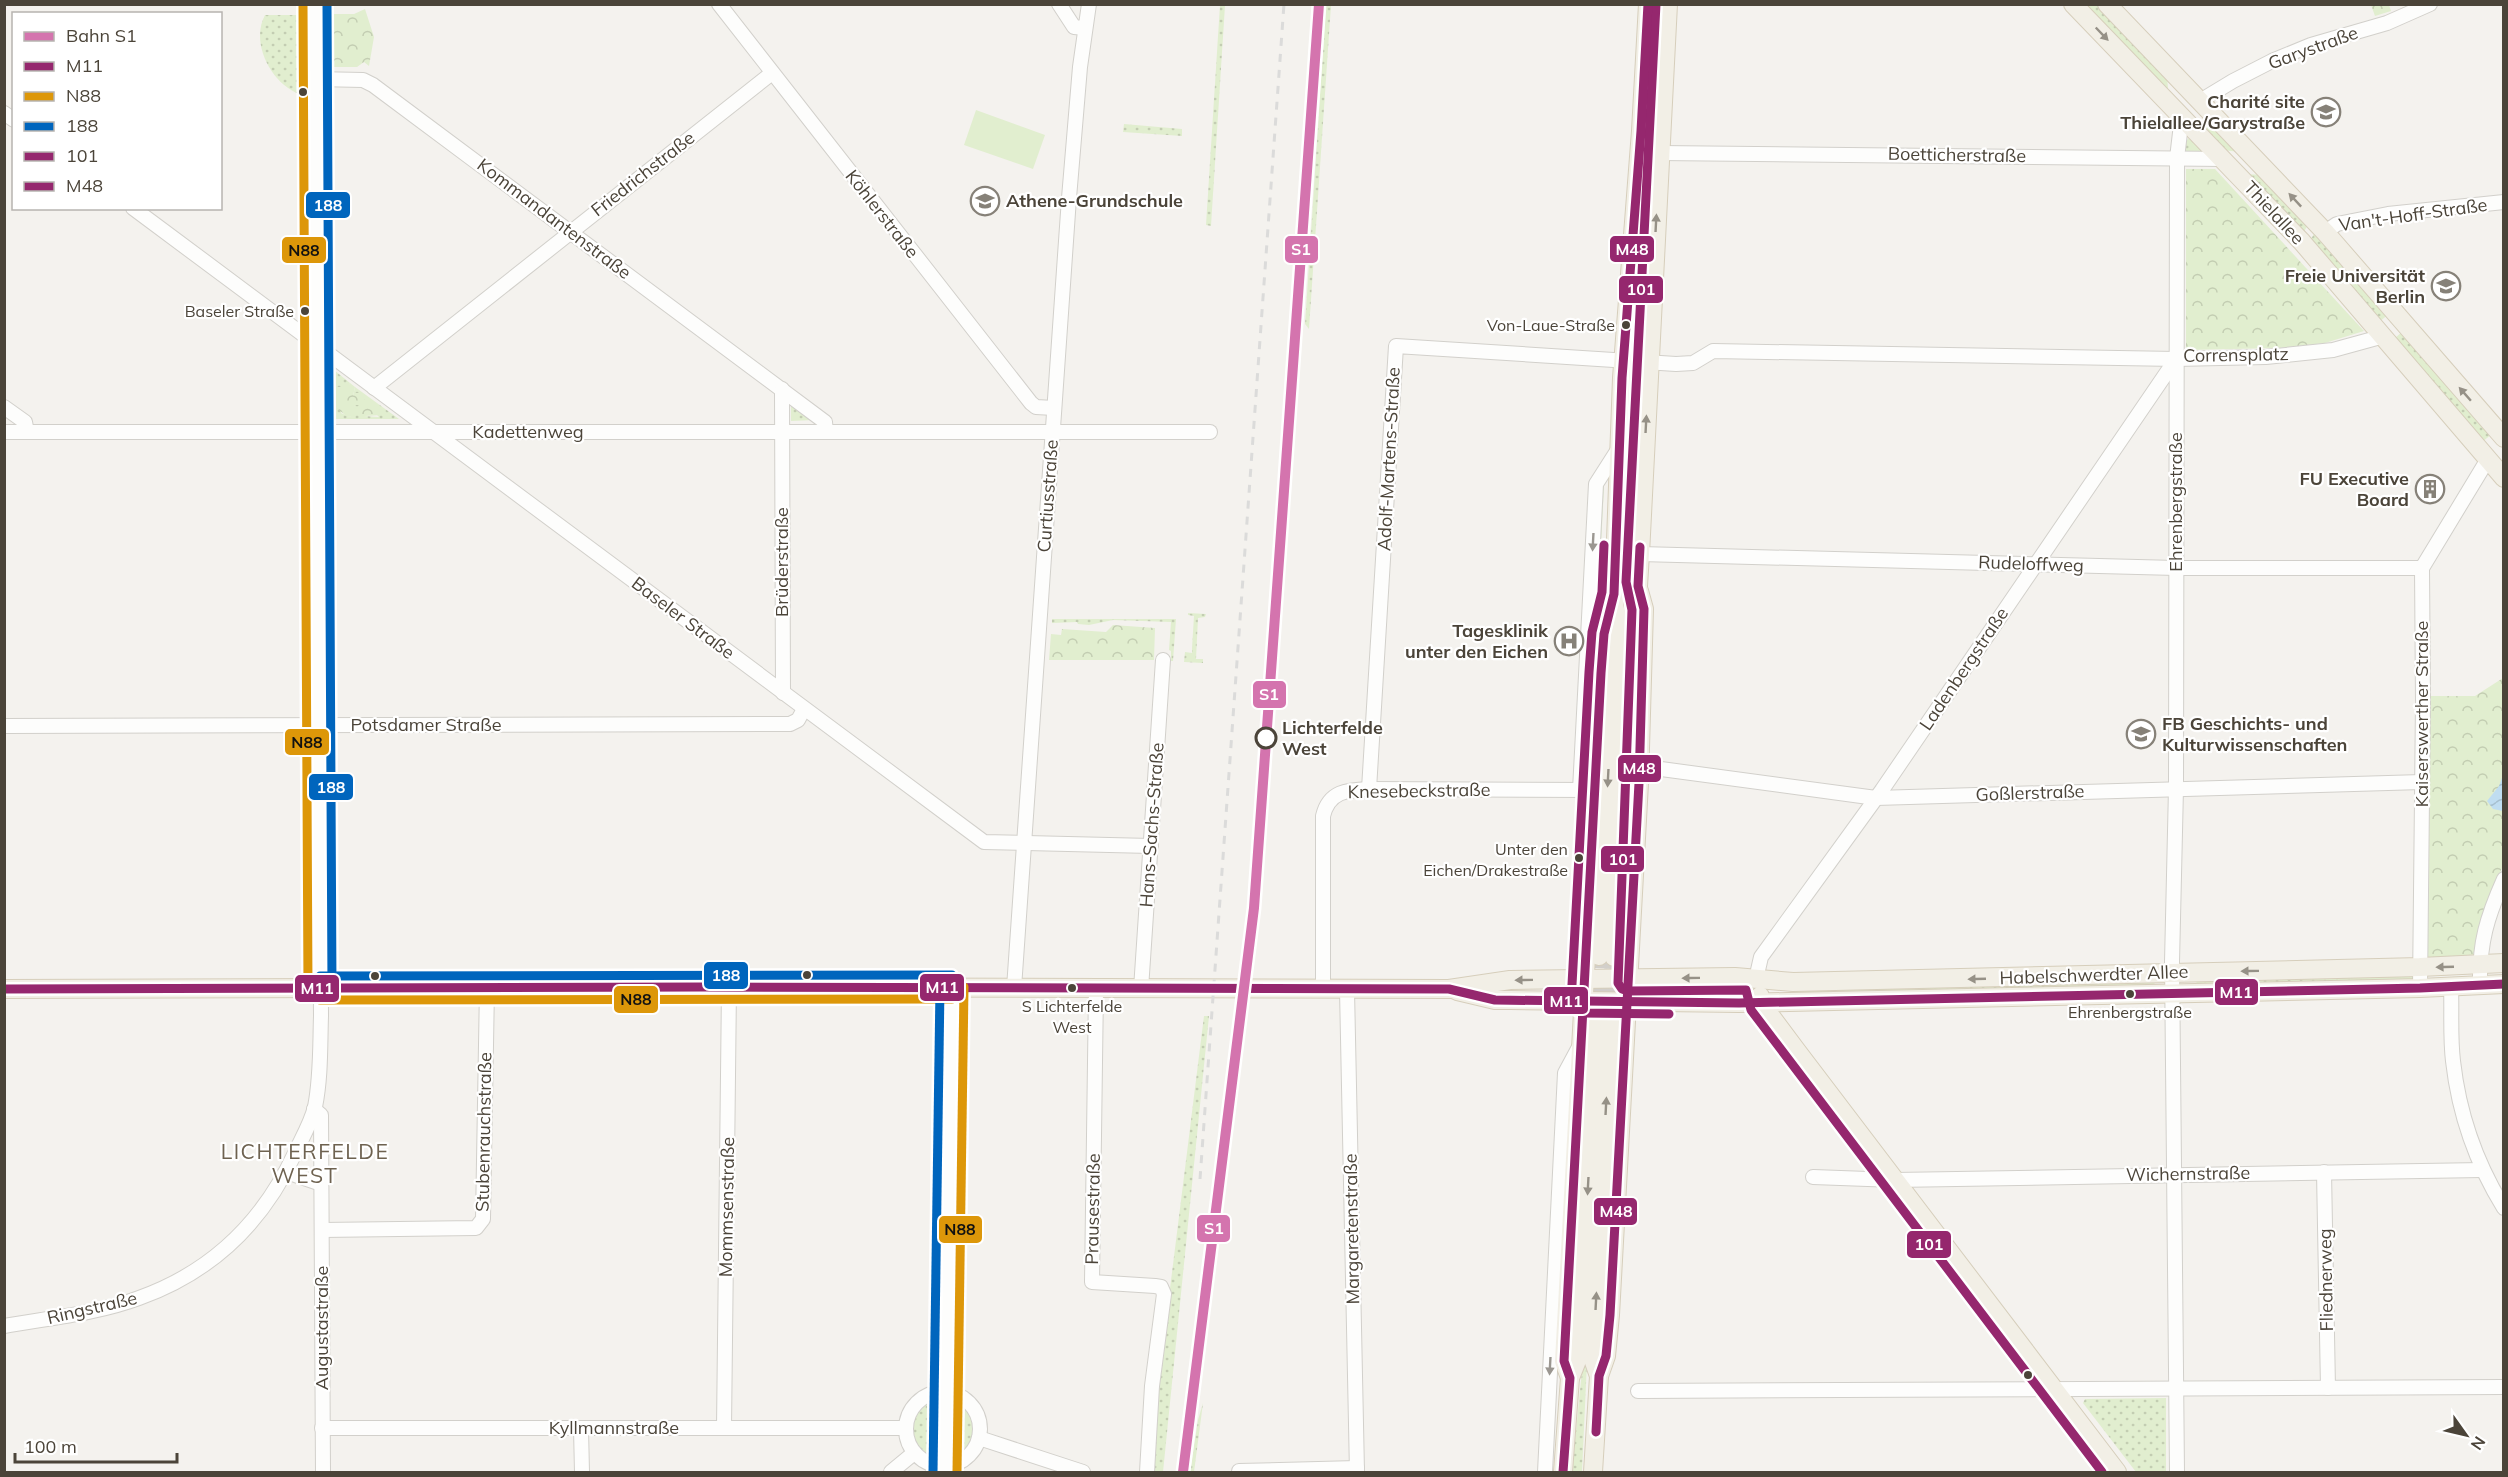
<svg xmlns="http://www.w3.org/2000/svg" width="2508" height="1477" font-family="Mulish,sans-serif">
	<defs>
		<pattern id="grass-dots" width="8" height="8" patternUnits="userSpaceOnUse" patternTransform="scale(1.5)"><rect width="8" height="8" fill="#e1eecf"/><path d="M2 2h.1M6 6h.1" fill="none" stroke="#c3cdb2" stroke-width="1.8" stroke-linecap="round"/></pattern>
		<pattern id="park-crowns" width="20" height="18" patternUnits="userSpaceOnUse" patternTransform="scale(1.5)"><rect width="20" height="18" fill="#e1eecf"/><path d="M2 6a3 3 0 1 1 6 0M12 15a3 3 0 1 1 6 0" fill="none" stroke="#c3cdb2"/></pattern>
		<pattern id="water-waves" width="16" height="10" patternUnits="userSpaceOnUse" patternTransform="scale(1.5)"><rect width="16" height="10" fill="#c0ddf1"/><path d="M0 5q4-4 8 0t8 0" fill="none" stroke="#a6bfcf"/></pattern>
	</defs>
	<rect width="100%" height="100%" fill="#f4f2ee"/>
	<g fill="url(#grass-dots)">
		<polygon points="1220,5 1225,5 1211,226 1206,225"/>
		<polygon points="1326,5 1331,5 1309,329 1305,324"/>
		<polygon points="2080,5 2100,5 2167,75 2168,89 2166,91"/>
		<path d="M265,15H300L299,94C271,83 250,43 265,15Z"/>
		<polygon points="2208,118 2240,152 2222,150 2200,127"/>
		<polygon points="1124,124 1182,129 1182,136 1123,132"/>
		<polygon points="2191,136 2208,154 2182,153 2185,142"/>
		<polygon points="1645,169 1648,169 1639,345 1632,344 1639,283"/>
		<polygon points="2245,174 2263,175 2309,223 2302,235"/>
		<polygon points="2316,231 2389,314 2379,322 2309,242"/>
		<polygon points="2404,330 2492,434 2482,442 2394,339"/>
		<polygon points="334,370 350,383 341,413 350,417 355,405 359,405 359,419 332,419"/>
		<polygon points="1629,378 1638,379 1623,655 1621,633"/>
		<polygon points="355,387 399,419 364,419 364,416 379,417 360,397 353,396"/>
		<polygon points="791,402 814,420 791,421"/>
		<polygon points="1603,485 1604,487 1589,782 1599,487"/>
		<polygon points="1188,613 1206,614 1205,617 1198,618 1196,659 1203,659 1203,663 1184,662 1185,652 1192,653 1192,648 1194,616 1188,615"/>
		<polygon points="1052,619 1176,619 1173,661 1171,661 1171,651 1169,650 1171,622 1113,620 1089,625 1078,624 1077,622 1052,623"/>
		<polygon points="2413,973 2413,983 2197,989 2196,978"/>
		<polygon points="2155,978 2154,990 1794,997 1792,989"/>
		<polygon points="1204,1016 1209,1016 1163,1472 1153,1472 1158,1385"/>
		<polygon points="1584,1350 1587,1362 1582,1472 1572,1472"/>
		<path d="M936,1398L937,1399V1458C913,1451 908,1428 919,1408Z"/>
		<polygon points="952,1398 970,1410 976,1429 968,1447 953,1457"/>
		<polygon points="2166,1398 2166,1472 2136,1472 2083,1403 2085,1399"/>
		<polygon points="1203,1403 1194,1472 1190,1472 1198,1420"/>
	</g>
	<g fill="url(#park-crowns)">
		<polygon points="2371,5 2389,5 2391,11 2375,16"/>
		<polygon points="365,9 374,37 369,66 364,62 357,67 333,67 332,14 354,14"/>
		<polygon points="2186,169 2215,169 2364,331 2325,343 2278,348 2186,350"/>
		<polygon points="350,383 355,387 353,396 355,393 361,393 361,396 366,397 364,401 371,401 371,408 382,409 382,415 365,416 364,419 359,419 359,405 355,405 354,412 350,417 346,416 336,407 335,387 348,387"/>
		<polygon points="1113,625 1155,628 1154,660 1049,660 1051,634 1061,635 1062,629 1106,632"/>
		<polygon points="2503,678 2503,866 2492,890 2473,958 2431,963 2425,955 2426,696 2475,696"/>
	</g>
	<polygon fill="#e1eecf" points="976,110 1045,135 1033,169 964,145"/>
	<polygon fill="url(#water-waves)" points="2503,775 2504,811 2503,811 2493,809 2487,801 2499,786"/>
	<g fill="none" stroke-linecap="round" stroke-linejoin="round">
		<g stroke="#d2cfca" stroke-width="18" stroke-dasharray="18 9" stroke-linecap="butt">
			<polyline points="1596,1022 1599,956"/>
			<polyline points="1610,1023 1614,957"/>
		</g>
		<g stroke="#d2d0cb" stroke-width="16">
			<g id="minor">
				<polyline points="719,4 1031,403 1036,407 1054,408"/>
				<polyline points="1059,4 1074,27 1085,28"/>
				<polyline points="315,79 363,80 373,85 825,422 826,432"/>
				<polyline points="2200,101 2233,81 2272,61 2311,45 2387,23 2430,4"/>
				<polyline points="4,113 14,120"/>
				<polyline points="1659,153 2223,159"/>
				<polyline points="133,208 984,842 1151,846"/>
				<polyline points="2325,232 2337,224 2388,214 2504,202"/>
				<polyline points="374,388 772,73"/>
				<polyline points="782,389 783,693"/>
				<polyline points="4,407 25,422 27,432"/>
				<polyline points="4,432 1210,432"/>
				<polyline points="1640,554 2176,568 2422,568"/>
				<polyline points="4,726 790,724 798,720 804,709"/>
				<polyline points="1639,766 1876,798 2422,782"/>
				<polyline points="1369,789 1396,346 1676,364 1693,363 1713,351 2176,359 2266,357 2333,350 2384,336"/>
				<polyline points="1580,790 1596,484 1619,448"/>
				<polyline points="1756,979 1761,957 1882,790 2176,359"/>
				<path d="M2480,986C2479,943 2487,917 2504,879"/>
				<path d="M2451,987C2452,1011 2450,1036 2453,1061C2459,1114 2476,1163 2504,1208"/>
				<polyline points="1014,988 1069,198 1080,67 1089,4"/>
				<polyline points="2420,988 2423,702 2422,568 2488,459"/>
				<polyline points="1096,989 1092,1282 1155,1286 1161,1287 1164,1294 1152,1386 1147,1472"/>
				<polyline points="1141,989 1163,660"/>
				<path d="M1323,990V816C1329,791 1347,790 1369,789L1594,790"/>
				<polyline points="1347,990 1357,1472"/>
				<polyline points="314,1109 321,1115 323,1472"/>
				<polyline points="286,1172 321,1184"/>
				<polyline points="2324,1172 2328,1388"/>
				<polyline points="1813,1177 1895,1180 2482,1170"/>
				<polyline points="322,1230 476,1228 483,1219 487,987"/>
				<path d="M4,1326C49,1318 96,1314 139,1298C212,1272 263,1222 295,1153C302,1138 311,1123 315,1107C321,1077 320,1046 321,1016L315,4"/>
				<polyline points="1638,1391 2504,1387"/>
				<circle cx="943" cy="1429" r="37"/>
				<polyline points="322,1428 906,1428"/>
				<polyline points="724,1428 729,987"/>
				<polyline points="581,1429 582,1472"/>
				<polyline points="979,1438 1083,1472"/>
				<polyline points="1239,1471 1357,1468"/>
				<polyline points="891,1472 914,1453"/>
				<polyline points="945,1472 952,987"/>
				<polyline points="1545,1472 1565,1073 1579,1047"/>
				<polyline points="2177,1472 2172,962 2176,788 2177,158 2182,116"/>
			</g>
		</g>
		<g stroke="#d6cebb" stroke-width="20">
			<g id="major">
				<polyline points="2073,4 2302,242 2504,478"/>
				<polyline points="2107,4 2325,232 2504,438"/>
				<polyline points="1599,956 1614,673 1614,594 1622,378 1641,131 1648,4"/>
				<polyline points="1614,957 1632,609 1638,586 1640,554 1668,4"/>
				<polyline points="4,989 705,987 1449,989 1510,980 1735,977 1793,982 2420,967 2504,963"/>
				<polyline points="1457,991 1495,1000 1510,1000 1739,1003 2420,988 2504,984"/>
				<polyline points="1760,996 1761,1003 1796,1050 2117,1472"/>
				<polyline points="1599,1376 1606,1356 1610,1315 1639,783 1644,609 1639,591"/>
				<polyline points="1570,1378 1564,1361 1603,644"/>
				<polyline points="1563,1472 1570,1378 1578,1358 1596,1022"/>
				<polyline points="1593,1472 1599,1376 1593,1359 1610,1023"/>
			</g>
		</g>
		<use href="#minor" stroke="#fdfdfc" stroke-width="14"/>
		<use href="#major" stroke="#f2efe6" stroke-width="18"/>
		<polyline stroke="#dbdbda" stroke-width="3" stroke-dasharray="8 8" stroke-linecap="butt" points="1200,1179 1284,4"/>
		<g stroke="#fff" stroke-width="14">
			<polyline id="bus-1" points="4,989 705,987 1449,989 1495,1000 1739,1003 2420,988 2504,984"/>
		</g>
		<g stroke="#fff" stroke-width="14">
			<g id="bus-2">
				<polyline points="303,4 308,988"/>
				<polyline points="320,1000 952,999"/>
				<polyline points="957,1472 964,987"/>
			</g>
		</g>
		<g stroke="#fff" stroke-width="14">
			<g id="bus-3">
				<polyline points="327,4 332,988"/>
				<polyline points="320,976 952,975"/>
				<polyline points="933,1472 940,987"/>
			</g>
		</g>
		<g stroke="#fff" stroke-width="14">
			<g id="bus-4">
				<polyline points="1656,4 1626,582 1632,610 1618,983 1622,989 1628,991 1746,990 1751,1010 2102,1472"/>
				<polyline points="1604,545 1602,592 1592,632 1589,672 1571,1003 1574,1009 1582,1013 1669,1014"/>
			</g>
		</g>
		<g stroke="#fff" stroke-width="14">
			<g id="bus-5">
				<polyline points="1596,1432 1599,1376 1606,1356 1610,1315 1639,783 1644,609 1638,586 1640,547"/>
				<polyline points="1563,1472 1570,1378 1564,1361 1601,673 1604,634 1614,594 1622,378 1641,131 1648,4"/>
			</g>
		</g>
		<use href="#bus-1" stroke="#95276e" stroke-width="9"/>
		<use href="#bus-2" stroke="#dd9709" stroke-width="9"/>
		<use href="#bus-3" stroke="#0065bd" stroke-width="9"/>
		<use href="#bus-4" stroke="#95276e" stroke-width="9"/>
		<use href="#bus-5" stroke="#95276e" stroke-width="9"/>
		<g stroke="#fff" stroke-width="15">
			<polyline id="rail-1" points="1183,1472 1254,908 1319,4"/>
		</g>
		<use href="#rail-1" stroke="#d474ae" stroke-width="10"/>
	</g>
	<defs><path id="oneway-solid" d="M-6-.8H1V-3.2L6.5 0L1 3.2V.8H-6Z" transform="scale(1.5)"/></defs>
	<g fill="#969187">
		<use href="#oneway-solid" transform="translate(2102 34) rotate(46)"/>
		<use href="#oneway-solid" transform="translate(2295 200) rotate(-133)"/>
		<use href="#oneway-solid" transform="translate(1656 223) rotate(-87)"/>
		<use href="#oneway-solid" transform="translate(2465 394) rotate(-131)"/>
		<use href="#oneway-solid" transform="translate(1646 424) rotate(-87)"/>
		<use href="#oneway-solid" transform="translate(1608 778) rotate(93)"/>
		<use href="#oneway-solid" transform="translate(2445 967) rotate(178)"/>
		<use href="#oneway-solid" transform="translate(2250 971) rotate(179)"/>
		<use href="#oneway-solid" transform="translate(1691 978) rotate(179)"/>
		<use href="#oneway-solid" transform="translate(1977 979) rotate(178)"/>
		<use href="#oneway-solid" transform="translate(1524 980) rotate(179)"/>
		<use href="#oneway-solid" transform="translate(1606 1106) rotate(-87)"/>
		<use href="#oneway-solid" transform="translate(1588 1186) rotate(93)"/>
		<use href="#oneway-solid" transform="translate(1596 1301) rotate(-87)"/>
	</g>
	<g fill="#9b9791">
		<use href="#oneway-solid" transform="translate(1593 542) rotate(93)"/>
		<use href="#oneway-solid" transform="translate(1550 1366) rotate(93)"/>
	</g>
	<defs>
		<g id="university-ring" transform="scale(1.5)"><circle r="9.5" fill="#fff" stroke="#868178" stroke-width="1.5"/><path d="M0-5L7-2L0 1L-7-2ZM-4 1L0 2.5L4 1V4Q0 6-4 4Z" fill="#868178"/></g>
		<g id="school-ring" transform="scale(1.5)"><circle r="9.5" fill="#fff" stroke="#868178" stroke-width="1.5"/><path d="M0-5L7-2L0 1L-7-2ZM-4 1L0 2.5L4 1V4Q0 6-4 4Z" fill="#868178"/></g>
		<g id="building-ring" transform="scale(1.5)"><circle r="9.5" fill="#fff" stroke="#868178" stroke-width="1.5"/><path d="M-4-6H4V6H1V3H-1V6H-4ZM-2.5-4.3h1.7v1.8h-1.7ZM.8-4.3h1.7v1.8H.8ZM-2.5-1h1.7V.8h-1.7ZM.8-1h1.7V.8H.8Z" fill="#868178"/></g>
		<g id="hospital-ring" transform="scale(1.5)"><circle r="9.5" fill="#fff" stroke="#868178" stroke-width="1.5"/><path d="M-5-5h3v3.5h4V-5h3V5h-3V1.5h-4V5h-3Z" fill="#868178"/></g>
	</defs>
	<g fill-rule="evenodd">
		<use href="#university-ring" x="2326" y="112"/>
		<use href="#school-ring" x="985" y="201"/>
		<use href="#university-ring" x="2446" y="286"/>
		<use href="#building-ring" x="2430" y="489"/>
		<use href="#hospital-ring" x="1569" y="641"/>
		<use href="#university-ring" x="2141" y="734"/>
	</g>
	<g fill="#4b4439" stroke="#fff" stroke-width="2">
		<circle cx="303" cy="92" r="5"/>
		<circle cx="305" cy="311" r="5"/>
		<circle cx="1626" cy="325" r="5"/>
		<circle cx="1579" cy="858" r="5"/>
		<circle cx="807" cy="975" r="5"/>
		<circle cx="375" cy="976" r="5"/>
		<circle cx="1072" cy="988" r="5"/>
		<circle cx="2130" cy="994" r="5"/>
		<circle cx="2028" cy="1375" r="5"/>
	</g>
	<circle fill="#fff" stroke="#4b4439" stroke-width="3" cx="1266" cy="738" r="10"/>
	<g text-anchor="middle" stroke-width="4.5" stroke-linejoin="round" paint-order="stroke">
		<g font-size="16" fill="#4b4439" stroke="#fff" text-anchor="end">
			<text x="294" y="317">Baseler Straße</text>
			<text x="1615" y="331">Von-Laue-Straße</text>
			<text x="1568" y="855">Unter den<tspan x="1568" dy="21">Eichen/Drakestraße</tspan></text>
			<text x="1072" y="1012" text-anchor="middle">S Lichterfelde<tspan x="1072" dy="21">West</tspan></text>
			<text x="2130" y="1018" text-anchor="middle">Ehrenbergstraße</text>
		</g>
		<g font-size="18" fill="#4b4439" stroke="#fff">
			<text transform="translate(2313 48) rotate(-20)" y="6">Garystraße</text>
			<text transform="translate(1957 155) rotate(1)" y="6">Boetticherstraße</text>
			<text transform="translate(643 174) rotate(-38)" y="6">Friedrichstraße</text>
			<text transform="translate(2274 213) rotate(47)" y="6">Thielallee</text>
			<text transform="translate(882 214) rotate(52)" y="6">Köhlerstraße</text>
			<text transform="translate(2413 215) rotate(-8)" y="6">Van't-Hoff-Straße</text>
			<text transform="translate(554 219) rotate(37)" y="6">Kommandantenstraße</text>
			<text transform="translate(2236 355) rotate(-1)" y="6">Corrensplatz</text>
			<text x="528" y="438">Kadettenweg</text>
			<text transform="translate(1389 459) rotate(-87)" y="6">Adolf-Martens-Straße</text>
			<text transform="translate(1048 496) rotate(-86)" y="6">Curtiusstraße</text>
			<text transform="translate(2176 502) rotate(-90)" y="6">Ehrenbergstraße</text>
			<text transform="translate(782 562) rotate(-90)" y="6">Brüderstraße</text>
			<text transform="translate(2031 564) rotate(2)" y="6">Rudeloffweg</text>
			<text transform="translate(683 618) rotate(37)" y="6">Baseler Straße</text>
			<text transform="translate(1964 669) rotate(-56)" y="6">Ladenbergstraße</text>
			<text transform="translate(2422 714) rotate(-90)" y="6">Kaiserswerther Straße</text>
			<text x="426" y="731">Potsdamer Straße</text>
			<text transform="translate(1419 791) rotate(-1)" y="6">Knesebeckstraße</text>
			<text transform="translate(2030 793) rotate(-2)" y="6">Goßlerstraße</text>
			<text transform="translate(1152 825) rotate(-86)" y="6">Hans-Sachs-Straße</text>
			<text transform="translate(2094 975) rotate(-2)" y="6">Habelschwerdter Allee</text>
			<text transform="translate(484 1132) rotate(-89)" y="6">Stubenrauchstraße</text>
			<text transform="translate(2188 1174) rotate(-1)" y="6">Wichernstraße</text>
			<text transform="translate(727 1207) rotate(-89)" y="6">Mommsenstraße</text>
			<text transform="translate(1093 1209) rotate(-89)" y="6">Prausestraße</text>
			<text transform="translate(1352 1229) rotate(-91)" y="6">Margaretenstraße</text>
			<text transform="translate(2326 1280) rotate(-91)" y="6">Fliednerweg</text>
			<text transform="translate(92 1308) rotate(-13)" y="6">Ringstraße</text>
			<text transform="translate(322 1328) rotate(-90)" y="6">Augustastraße</text>
			<text x="614" y="1434">Kyllmannstraße</text>
		</g>
		<g font-size="18" font-weight="bold" fill="#4b4439" stroke="#fff" text-anchor="end">
			<text x="2305" y="108">Charité site<tspan x="2305" dy="21">Thielallee/Garystraße</tspan></text>
			<text x="1006" y="207" text-anchor="start">Athene-Grundschule</text>
			<text x="2425" y="282">Freie Universität<tspan x="2425" dy="21">Berlin</tspan></text>
			<text x="2409" y="485">FU Executive<tspan x="2409" dy="21">Board</tspan></text>
			<text x="1548" y="637">Tagesklinik<tspan x="1548" dy="21">unter den Eichen</tspan></text>
			<text x="2162" y="730" text-anchor="start">FB Geschichts- und<tspan x="2162" dy="21">Kulturwissenschaften</tspan></text>
		</g>
		<g font-size="18" font-weight="bold" fill="#4b4439" stroke="#fff" text-anchor="start">
			<text x="1282" y="734">Lichterfelde<tspan x="1282" dy="21">West</tspan></text>
		</g>
		<g font-size="21" letter-spacing="1.5" fill="#6e6250" stroke="#fff">
			<text x="305" y="1159">LICHTERFELDE<tspan x="305" dy="24">WEST</tspan></text>
		</g>
	</g>
	<g stroke="#fff" stroke-width="2">
		<rect x="305" y="191" width="46" height="28" rx="6" fill="#0065bd"/>
		<rect x="1609" y="235" width="46" height="28" rx="6" fill="#95276e"/>
		<rect x="1284" y="235" width="35" height="29" rx="6" fill="#d474ae"/>
		<rect x="281" y="236" width="46" height="28" rx="6" fill="#dd9709"/>
		<rect x="1618" y="275" width="46" height="29" rx="6" fill="#95276e"/>
		<rect x="1252" y="680" width="35" height="29" rx="6" fill="#d474ae"/>
		<rect x="284" y="728" width="46" height="28" rx="6" fill="#dd9709"/>
		<rect x="1617" y="754" width="45" height="29" rx="6" fill="#95276e"/>
		<rect x="308" y="773" width="46" height="28" rx="6" fill="#0065bd"/>
		<rect x="1600" y="845" width="45" height="28" rx="6" fill="#95276e"/>
		<rect x="703" y="961" width="46" height="29" rx="6" fill="#0065bd"/>
		<rect x="919" y="973" width="46" height="29" rx="6" fill="#95276e"/>
		<rect x="294" y="974" width="46" height="29" rx="6" fill="#95276e"/>
		<rect x="2214" y="978" width="45" height="28" rx="6" fill="#95276e"/>
		<rect x="613" y="985" width="46" height="29" rx="6" fill="#dd9709"/>
		<rect x="1543" y="986" width="46" height="29" rx="6" fill="#95276e"/>
		<rect x="1593" y="1197" width="45" height="29" rx="6" fill="#95276e"/>
		<rect x="1196" y="1214" width="35" height="29" rx="6" fill="#d474ae"/>
		<rect x="938" y="1215" width="45" height="29" rx="6" fill="#dd9709"/>
		<rect x="1906" y="1230" width="46" height="29" rx="6" fill="#95276e"/>
	</g>
	<g font-size="16" text-anchor="middle" font-weight="bold" fill="#fff">
		<text x="328" y="211">188</text>
		<text x="1632" y="255">M48</text>
		<text x="1301" y="255">S1</text>
		<text x="1641" y="295">101</text>
		<text x="1269" y="700">S1</text>
		<text x="1639" y="774">M48</text>
		<text x="331" y="793">188</text>
		<text x="1623" y="865">101</text>
		<text x="726" y="981">188</text>
		<text x="942" y="993">M11</text>
		<text x="317" y="994">M11</text>
		<text x="2236" y="998">M11</text>
		<text x="1566" y="1007">M11</text>
		<text x="1616" y="1217">M48</text>
		<text x="1214" y="1234">S1</text>
		<text x="1929" y="1250">101</text>
	</g>
	<g font-size="16" text-anchor="middle" font-weight="bold" fill="#111">
		<text x="304" y="256">N88</text>
		<text x="307" y="748">N88</text>
		<text x="636" y="1005">N88</text>
		<text x="960" y="1235">N88</text>
	</g>
	<rect width="2508" height="1477" fill="none" stroke="#4b4439" stroke-width="12"/>
	<rect x="12" y="12" width="210" height="198" fill="#ffffff" stroke="#b7b4b0" stroke-width="1.5"/>
	<rect x="24" y="32" width="30" height="9" fill="#d474ae" stroke="#b7b4b0" stroke-width="1.5"/>
	<text x="66" y="42" font-size="18" fill="#4b4439">Bahn S1</text>
	<rect x="24" y="62" width="30" height="9" fill="#95276e" stroke="#b7b4b0" stroke-width="1.5"/>
	<text x="66" y="72" font-size="18" fill="#4b4439">M11</text>
	<rect x="24" y="92" width="30" height="9" fill="#dd9709" stroke="#b7b4b0" stroke-width="1.5"/>
	<text x="66" y="102" font-size="18" fill="#4b4439">N88</text>
	<rect x="24" y="122" width="30" height="9" fill="#0065bd" stroke="#b7b4b0" stroke-width="1.5"/>
	<text x="66" y="132" font-size="18" fill="#4b4439">188</text>
	<rect x="24" y="152" width="30" height="9" fill="#95276e" stroke="#b7b4b0" stroke-width="1.5"/>
	<text x="66" y="162" font-size="18" fill="#4b4439">101</text>
	<rect x="24" y="182" width="30" height="9" fill="#95276e" stroke="#b7b4b0" stroke-width="1.5"/>
	<text x="66" y="192" font-size="18" fill="#4b4439">M48</text>
	<g transform="translate(2466 1435) rotate(124)" stroke="#ffffff" stroke-width="4.5" paint-order="stroke">
	<path d="M0-4.5L10 22L0 15L-10 22Z" fill="#4b4439"/>
	<text y="-9" font-size="16" font-weight="bold" text-anchor="middle" fill="#4b4439">N</text>
	</g>
	<path d="M15 1453v9h162v-9" fill="none" stroke="#4b4439" stroke-width="3"/>
	<text x="24" y="1453" font-size="18" fill="#4b4439" stroke="#ffffff" stroke-width="4.5" paint-order="stroke">100 m</text>
</svg>
